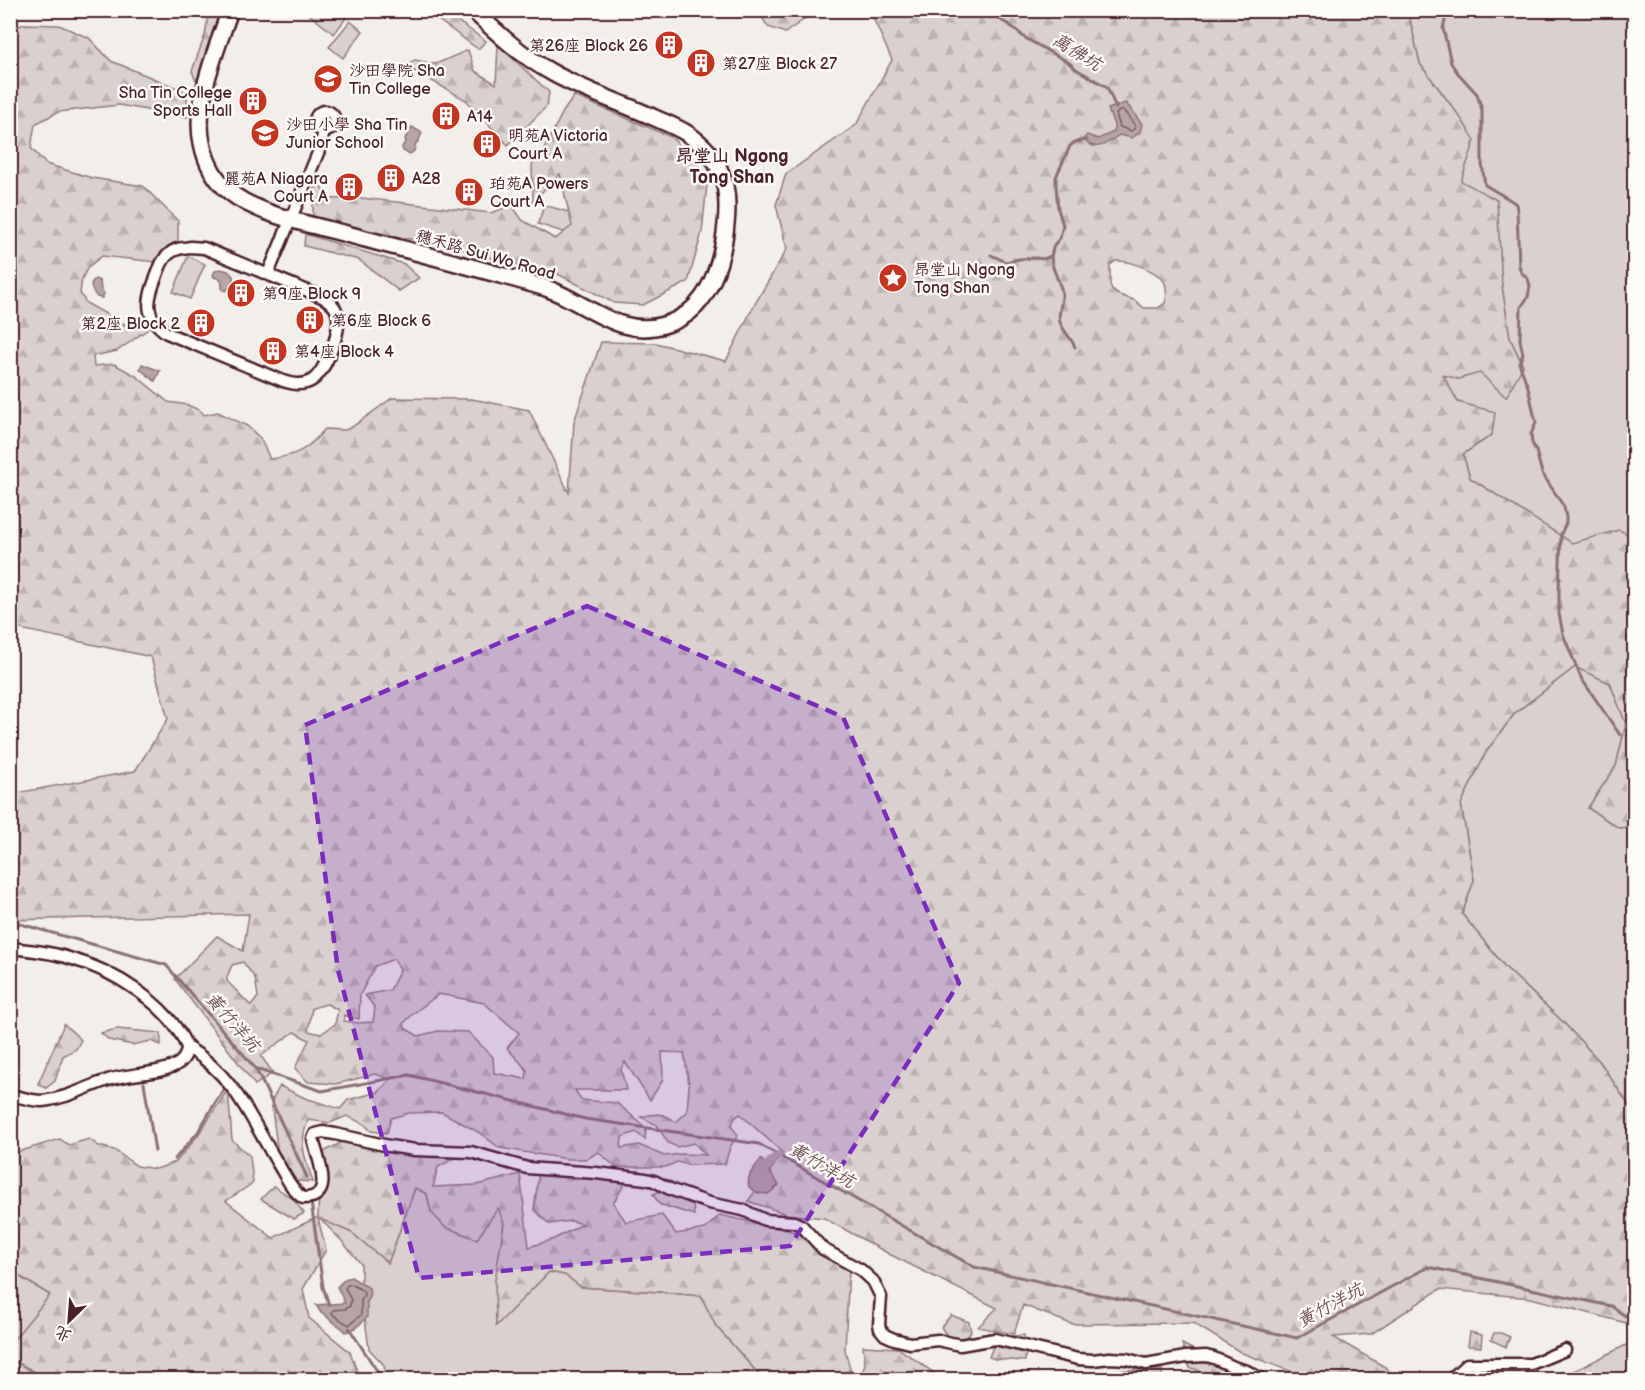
<svg xmlns="http://www.w3.org/2000/svg" width="1645" height="1390" font-family="'Balsamiq Sans','LXGW WenKai TC',sans-serif">
	<defs>
		<pattern id="forest-firs" width="22" height="20" patternUnits="userSpaceOnUse" patternTransform="scale(1.5)"><rect width="22" height="20" fill="#d9d0cf"/><path d="M5 1l3.5 6h-7zM16 11l3.5 6h-7z" fill="#bcb2b2"/></pattern>
	</defs>
	<rect width="100%" height="100%" fill="#f2efeb"/>
	<filter id="ink" filterUnits="userSpaceOnUse"><feTurbulence type="fractalNoise" baseFrequency=".0167" numOctaves="2"/><feDisplacementMap in="SourceGraphic" scale="12" xChannelSelector="R" yChannelSelector="G"/><feConvolveMatrix kernelMatrix="1 2 1 2 8 2 1 2 1" color-interpolation-filters="sRGB"/></filter>
	<g filter="url(#ink)">
		<g fill="#d9d0cf" stroke="#92787d" stroke-width="1.5">
			<polygon points="305,11 336,11 346,18 334,34"/>
			<polygon points="1408,11 1634,11 1634,537 1619,530 1572,544 1470,478 1463,454 1492,435 1458,402 1442,374 1458,379 1480,372 1523,366 1510,338 1502,286 1461,181 1460,117 1420,64"/>
			<polygon points="350,21 363,31 343,58 329,47"/>
			<polygon points="544,205 582,216 576,236 538,224"/>
			<polygon points="188,256 205,264 190,299 173,292"/>
			<polygon points="1575,667 1610,683 1626,724 1616,766 1588,808 1619,828 1634,826 1634,1113 1600,1062 1563,1022 1505,967 1462,914 1474,880 1461,804 1486,752 1515,713"/>
			<polygon points="415,1188 427,1194 431,1212 498,1207 504,1223 500,1250 496,1325 549,1272 565,1275 581,1287 660,1292 701,1296 716,1326 763,1379 386,1379 384,1365 369,1349 361,1289 361,1264 341,1240 318,1217 352,1233 388,1263"/>
			<polygon points="10,1271 50,1295 11,1344 10,1344"/>
			<polygon points="1634,1341 1634,1379 1561,1379 1564,1376"/>
			<polygon points="10,1359 46,1379 48,1379 11,1379"/>
			<polygon points="1122,1370 1162,1370 1162,1379 1118,1379"/>
		</g>
		<g fill="url(#forest-firs)" stroke="#92787d" stroke-width="1.5" fill-rule="evenodd">
			<polygon points="209,11 221,11 205,71 200,80 195,79 192,71 205,35"/>
			<polygon points="426,11 443,11 486,41 478,49"/>
			<polygon points="758,11 816,11 785,33 768,27"/>
			<path d="M870,11H1408L1420,64L1460,117L1475,140L1461,181L1497,200L1502,286L1510,338L1523,366L1506,397L1480,373L1458,379L1443,375L1458,402L1495,412L1492,435L1463,454L1470,478L1572,543L1619,530L1634,537V826L1619,828L1588,808L1616,766L1626,724L1610,683L1575,667L1515,713L1486,752L1461,804L1474,880L1462,914L1505,967L1563,1022L1600,1062L1634,1113V1325L1531,1298L1440,1289L1371,1334L1333,1337L1387,1368L1395,1380L1311,1379L1242,1353L1193,1323L1071,1324L1023,1305L1014,1334L978,1327L997,1308L891,1255L824,1218L787,1214L748,1201L783,1153L740,1114L735,1118L731,1126L738,1135L730,1147L725,1164L689,1165L677,1162L666,1167H616L598,1152L587,1159H567L500,1148L478,1132L442,1112L409,1113L391,1118L387,1133L371,1131L364,1124L347,1116L330,1123L308,1120C298,1146 305,1157 313,1182L295,1181L278,1154L271,1102L280,1086L305,1098L340,1109L348,1100L378,1092L391,1079L375,1074L336,1084L308,1082L295,1068L309,1040L294,1032L261,1056L273,1073L255,1085L175,979L217,936L243,951L249,914L11,920V794L135,771L168,719L151,657L11,627L10,31L23,24L59,25L89,38L111,61L187,92V117L119,105L58,112L35,124L31,148L46,164L92,178L143,186L178,221V241L165,249L156,262L102,256L88,267L82,279L80,293L86,303L124,324L143,319L147,330L117,351L93,356L94,366L114,364L136,376L168,402L188,405L201,411L204,415L218,412L247,426L260,438L270,459C297,456 308,449 325,429L345,430L352,427L392,398L472,399L529,410L569,493L574,422L601,342L656,343L726,361L752,309L787,249L776,205L786,174L856,125L892,60ZM1116,261C1129,260 1159,271 1165,283C1167,290 1167,297 1165,303L1158,308H1144L1134,300L1119,295L1112,290L1110,284V265ZM394,959L400,970L390,990L365,995L375,1008L373,1022L358,1023L344,1021V1015L359,1019L360,995L375,966ZM243,962L255,978L258,997L251,1006L227,981V977L232,965ZM439,994L484,1003L519,1033L507,1048L527,1070L526,1079L494,1073L493,1057L468,1032L438,1031L418,1036L405,1028L404,1023L414,1013ZM327,1004L338,1010L335,1024L321,1034L308,1031L312,1008ZM662,1052L684,1053L689,1085L687,1112L676,1122C663,1112 656,1113 641,1117L657,1125L668,1143L677,1147L694,1143L706,1155L683,1154L664,1156L639,1145L621,1148L622,1137L636,1132L645,1140L646,1128L617,1103L581,1100L575,1090H626L621,1069L625,1062L650,1100L663,1080Z"/>
			<polygon points="498,45 549,92 547,106 508,145 466,100 404,65 415,60 436,64 468,50 475,71 496,84"/>
			<polygon points="574,96 671,137 708,175 702,232 688,282 643,305 614,303 552,271 508,263 448,245 367,232 313,219 313,193 318,182 330,199 362,198 491,213 512,205 522,220 555,239 572,226 560,174 533,201 532,165 541,155 563,112"/>
			<polygon points="305,234 404,264 419,278 399,291 359,260 304,246"/>
			<polygon points="64,1024 81,1040 76,1049 63,1056 55,1081 46,1088 38,1084"/>
			<polygon points="117,1029 161,1033 161,1045 151,1041 132,1045 109,1040 101,1033"/>
			<polygon points="228,1089 232,1140 250,1156 253,1183 226,1201 273,1238 318,1217 320,1154 342,1142 463,1154 438,1167 433,1187 477,1185 520,1174 529,1247 554,1239 583,1224 571,1221 549,1224 534,1209 540,1165 626,1182 613,1203 626,1222 662,1215 676,1234 705,1229 720,1215 808,1235 849,1267 845,1350 853,1379 763,1379 716,1326 701,1296 660,1292 581,1287 565,1275 549,1272 496,1326 495,1280 504,1223 498,1208 477,1239 445,1227 431,1212 427,1194 415,1188 388,1263 352,1233 318,1218 326,1250 303,1289 309,1318 350,1352 360,1379 48,1379 11,1359 10,1344 50,1295 11,1271 11,1154 60,1139 69,1145 89,1139 99,1146 114,1150 137,1166 156,1169 176,1162 198,1135"/>
			<polygon points="274,1186 293,1199 304,1213 294,1219 261,1199"/>
			<polygon points="674,1187 692,1194 694,1215 659,1204 653,1194"/>
			<polygon points="951,1315 969,1322 971,1332 956,1349 941,1327"/>
			<polygon points="1470,1332 1482,1335 1481,1347 1468,1346"/>
			<polygon points="989,1333 995,1338 1024,1335 1026,1348 1025,1361 995,1359 989,1357 993,1347"/>
			<polygon points="1494,1333 1501,1333 1510,1337 1506,1347 1491,1340"/>
			<polygon points="1182,1344 1206,1356 1230,1358 1228,1379 1203,1379 1198,1370 1190,1368"/>
			<polygon points="863,1346 898,1348 943,1379 860,1379 865,1364"/>
		</g>
		<g fill="#b7a5a6" stroke="#8b6f75" stroke-width="1.5">
			<path d="M1126,103L1142,124L1140,132L1132,138L1119,135C1107,144 1095,153 1083,139L1087,135L1098,139L1114,132V125L1108,109Z"/>
			<polygon points="412,127 422,133 418,142 416,143 414,151 410,154 403,151 402,147 406,141 405,139 410,128"/>
			<path d="M220,269L228,271L233,276V284L226,291L222,289C222,281 222,279 214,277L213,275L215,271Z"/>
			<path d="M95,279L100,281L101,290L104,294L102,298L97,297C92,291 88,284 95,279Z"/>
			<polygon points="142,364 160,371 155,381 140,369"/>
			<path d="M761,1159L779,1185L768,1194L758,1193L749,1187C746,1174 754,1170 761,1159Z"/>
			<path d="M351,1277L369,1288L370,1297L367,1302V1317C361,1324 355,1330 346,1332C338,1322 331,1324 325,1314L321,1313L316,1305L345,1303L337,1287L345,1279Z"/>
		</g>
		<g fill="none" stroke-linecap="round" stroke-linejoin="round">
			<g stroke="#76555c" stroke-width="1.5">
				<polygon points="1123,110 1135,125 1135,128 1131,131 1120,127 1116,114 1118,112"/>
				<path d="M351,1284L363,1291L364,1295L361,1301V1315L349,1325C346,1323 333,1316 332,1313L333,1310L345,1309L350,1306L351,1300L345,1288L348,1285Z"/>
			</g>
			<g stroke="#8b6f75" stroke-width="3">
				<polyline points="984,10 1011,26 1025,38 1068,62 1076,69 1107,87 1116,108"/>
				<polyline points="1448,10 1443,28 1451,63 1457,72 1477,94 1482,110 1482,164 1485,185 1512,201 1516,204 1517,209 1519,266 1521,272 1528,279 1530,286 1528,297 1521,307 1520,340 1523,354 1519,363 1528,387 1536,423 1531,434 1532,443 1536,451 1542,473 1564,507 1566,517 1566,523 1561,534 1559,592 1559,614 1563,634 1581,678 1620,735"/>
				<polyline points="991,255 1006,262 1019,259 1035,258 1044,259 1051,256 1054,245 1060,238 1063,225 1058,209 1056,185 1056,177 1070,146 1075,142 1087,140"/>
				<path d="M1051,256C1051,270 1060,280 1062,293C1063,303 1057,314 1060,322C1061,328 1072,339 1075,347"/>
				<polyline points="10,921 166,965 256,1069 322,1091 409,1075 585,1119 759,1144 974,1267 1297,1338 1428,1267 1611,1306 1634,1322"/>
				<polyline points="256,1069 307,1177"/>
				<polyline points="144,1083 155,1151"/>
				<polyline points="175,1159 198,1132 215,1103 230,1081 231,1077"/>
				<polyline points="311,1202 323,1287 329,1305"/>
				<polyline points="349,1328 383,1380"/>
			</g>
			<polyline stroke="#b7a5a6" stroke-width="9" points="758,1174 778,1155"/>
			<g stroke="#4a1f2b" stroke-width="15">
				<g id="street">
					<circle cx="325" cy="121" r="10"/>
					<path d="M191,247L204,248L322,297C329,301 335,305 337,313C343,329 325,373 311,381C301,386 293,384 283,381L167,333C143,317 147,299 157,275C160,267 162,259 169,254C175,248 183,248 191,247Z"/>
					<polyline points="268,274 320,148 324,131"/>
					<path d="M10,948C30,950 50,952 69,958C113,970 169,1004 187,1047"/>
					<path d="M187,1047C236,1077 250,1118 278,1164C285,1175 292,1191 303,1198C337,1199 317,1157 313,1139L315,1134L323,1132L335,1134L389,1146L415,1150L471,1152L527,1168L596,1173L646,1179L654,1181L672,1190L709,1203L743,1210L765,1220L794,1222L801,1225L823,1249L861,1270L873,1281L881,1297L879,1324L880,1329L885,1335L894,1339L910,1343L938,1340L960,1345L995,1339L1078,1359L1093,1360L1109,1358L1127,1359L1146,1364L1186,1357L1206,1356L1214,1358L1236,1368L1247,1371L1263,1380"/>
					<path d="M10,1095C21,1097 32,1101 42,1101C66,1099 86,1087 108,1080C130,1073 156,1075 176,1065C183,1061 187,1055 187,1047"/>
					<polyline points="1450,1380 1467,1364 1531,1364 1565,1350"/>
				</g>
			</g>
			<g stroke="#4a1f2b" stroke-width="20">
				<path id="secondary" d="M230,10C217,49 193,103 202,143C206,163 216,181 231,193C259,215 309,224 343,233C410,251 478,268 546,288C588,303 620,340 667,324C682,319 694,310 703,297C717,277 724,248 726,224C728,206 728,187 720,171C714,156 701,143 688,134C677,127 666,123 655,118C620,102 584,91 551,72C522,56 497,33 473,10"/>
			</g>
			<use href="#street" stroke="#fdfcf7" stroke-width="10"/>
			<use href="#secondary" stroke="#fdfcf7" stroke-width="15"/>
		</g>
	</g>
	<path fill="#7b2cbf" fill-opacity="0.2" stroke="#7b2cbf" stroke-width="4.5" stroke-dasharray="12 8" stroke-linejoin="round" d="M587,606L843,717L959,983L790,1246L419,1278L338,970L305,725Z"/>
	<defs>
		<g id="building-disc" transform="scale(1.5)"><circle r="9.5" fill="#c8321e" stroke="#fdfcf7"/><path d="M-4-6H4V6H1V3H-1V6H-4ZM-2.5-4.3h1.7v1.8h-1.7ZM.8-4.3h1.7v1.8H.8ZM-2.5-1h1.7V.8h-1.7ZM.8-1h1.7V.8H.8Z" fill="#fff"/></g>
		<g id="school-disc" transform="scale(1.5)"><circle r="9.5" fill="#c8321e" stroke="#fdfcf7"/><path d="M0-5L7-2L0 1L-7-2ZM-4 1L0 2.5L4 1V4Q0 6-4 4Z" fill="#fff"/></g>
		<g id="sight-disc" transform="scale(1.5)"><circle r="9.5" fill="#c8321e" stroke="#fdfcf7"/><path d="M0-6L1.8-2.2L6-1.7L2.9 1.2L3.7 5.4L0 3.3L-3.7 5.4L-2.9 1.2L-6-1.7L-1.8-2.2Z" fill="#fff"/></g>
	</defs>
	<g fill-rule="evenodd">
		<use href="#building-disc" x="669" y="45"/>
		<use href="#building-disc" x="701" y="63"/>
		<use href="#school-disc" x="328" y="79"/>
		<use href="#building-disc" x="253" y="101"/>
		<use href="#building-disc" x="446" y="116"/>
		<use href="#school-disc" x="265" y="133"/>
		<use href="#building-disc" x="487" y="144"/>
		<use href="#building-disc" x="391" y="178"/>
		<use href="#building-disc" x="349" y="187"/>
		<use href="#building-disc" x="469" y="192"/>
		<use href="#sight-disc" x="893" y="278"/>
		<use href="#building-disc" x="241" y="293"/>
		<use href="#building-disc" x="310" y="320"/>
		<use href="#building-disc" x="201" y="323"/>
		<use href="#building-disc" x="273" y="351"/>
	</g>
	<g text-anchor="middle" stroke-width="5" stroke-linejoin="round" paint-order="stroke">
		<g font-size="16" fill="#4a1f2b" stroke="#fdfcf7" text-anchor="start">
			<text x="648" y="51" text-anchor="end">第26座 Block 26</text>
			<text x="722" y="69">第27座 Block 27</text>
			<text x="349" y="76">沙田學院 Sha<tspan x="349" dy="18">Tin College</tspan></text>
			<text x="232" y="98" text-anchor="end">Sha Tin College<tspan x="232" dy="18">Sports Hall</tspan></text>
			<text x="467" y="122">A14</text>
			<text x="286" y="130">沙田小學 Sha Tin<tspan x="286" dy="18">Junior School</tspan></text>
			<text x="508" y="141">明苑A Victoria<tspan x="508" dy="18">Court A</tspan></text>
			<text x="328" y="184" text-anchor="end">麗苑A Niagara<tspan x="328" dy="18">Court A</tspan></text>
			<text x="412" y="184">A28</text>
			<text x="490" y="189">珀苑A Powers<tspan x="490" dy="18">Court A</tspan></text>
			<text x="914" y="275">昂堂山 Ngong<tspan x="914" dy="18">Tong Shan</tspan></text>
			<text x="262" y="299">第9座 Block 9</text>
			<text x="331" y="326">第6座 Block 6</text>
			<text x="180" y="329" text-anchor="end">第2座 Block 2</text>
			<text x="294" y="357">第4座 Block 4</text>
		</g>
		<g font-size="16" fill="#4a1f2b" stroke="#fdfcf7">
			<text transform="translate(486 254) rotate(16)" y="6">穗禾路 Sui Wo Road</text>
		</g>
		<g font-size="18" font-style="italic" fill="#704e56" stroke="#fdfcf7">
			<text transform="translate(1077 52) rotate(32)" y="6">萬佛坑</text>
			<text transform="translate(233 1022) rotate(49)" y="6">黃竹洋坑</text>
			<text transform="translate(822 1165) rotate(30)" y="6">黃竹洋坑</text>
			<text transform="translate(1330 1305) rotate(-28)" y="6">黃竹洋坑</text>
		</g>
		<g font-size="18" font-weight="bold" fill="#4a1f2b" stroke="#fdfcf7">
			<text x="732" y="162">昂堂山 Ngong<tspan x="732" dy="21">Tong Shan</tspan></text>
		</g>
	</g>
	<rect width="1645" height="1390" fill="none" stroke="#fdfcf7" stroke-width="36"/>
	<rect x="18" y="18" width="1609" height="1354" fill="none" stroke="#4a1f2b" stroke-width="2" filter="url(#ink)"/>
	<g transform="translate(69 1321) rotate(205)" stroke="#fdfcf7" stroke-width="4.5" paint-order="stroke">
	<path d="M0-4.5L10 22L0 15L-10 22Z" fill="#4a1f2b"/>
	<text y="-9" font-size="16" font-weight="bold" text-anchor="middle" fill="#4a1f2b">北</text>
	</g>
</svg>
